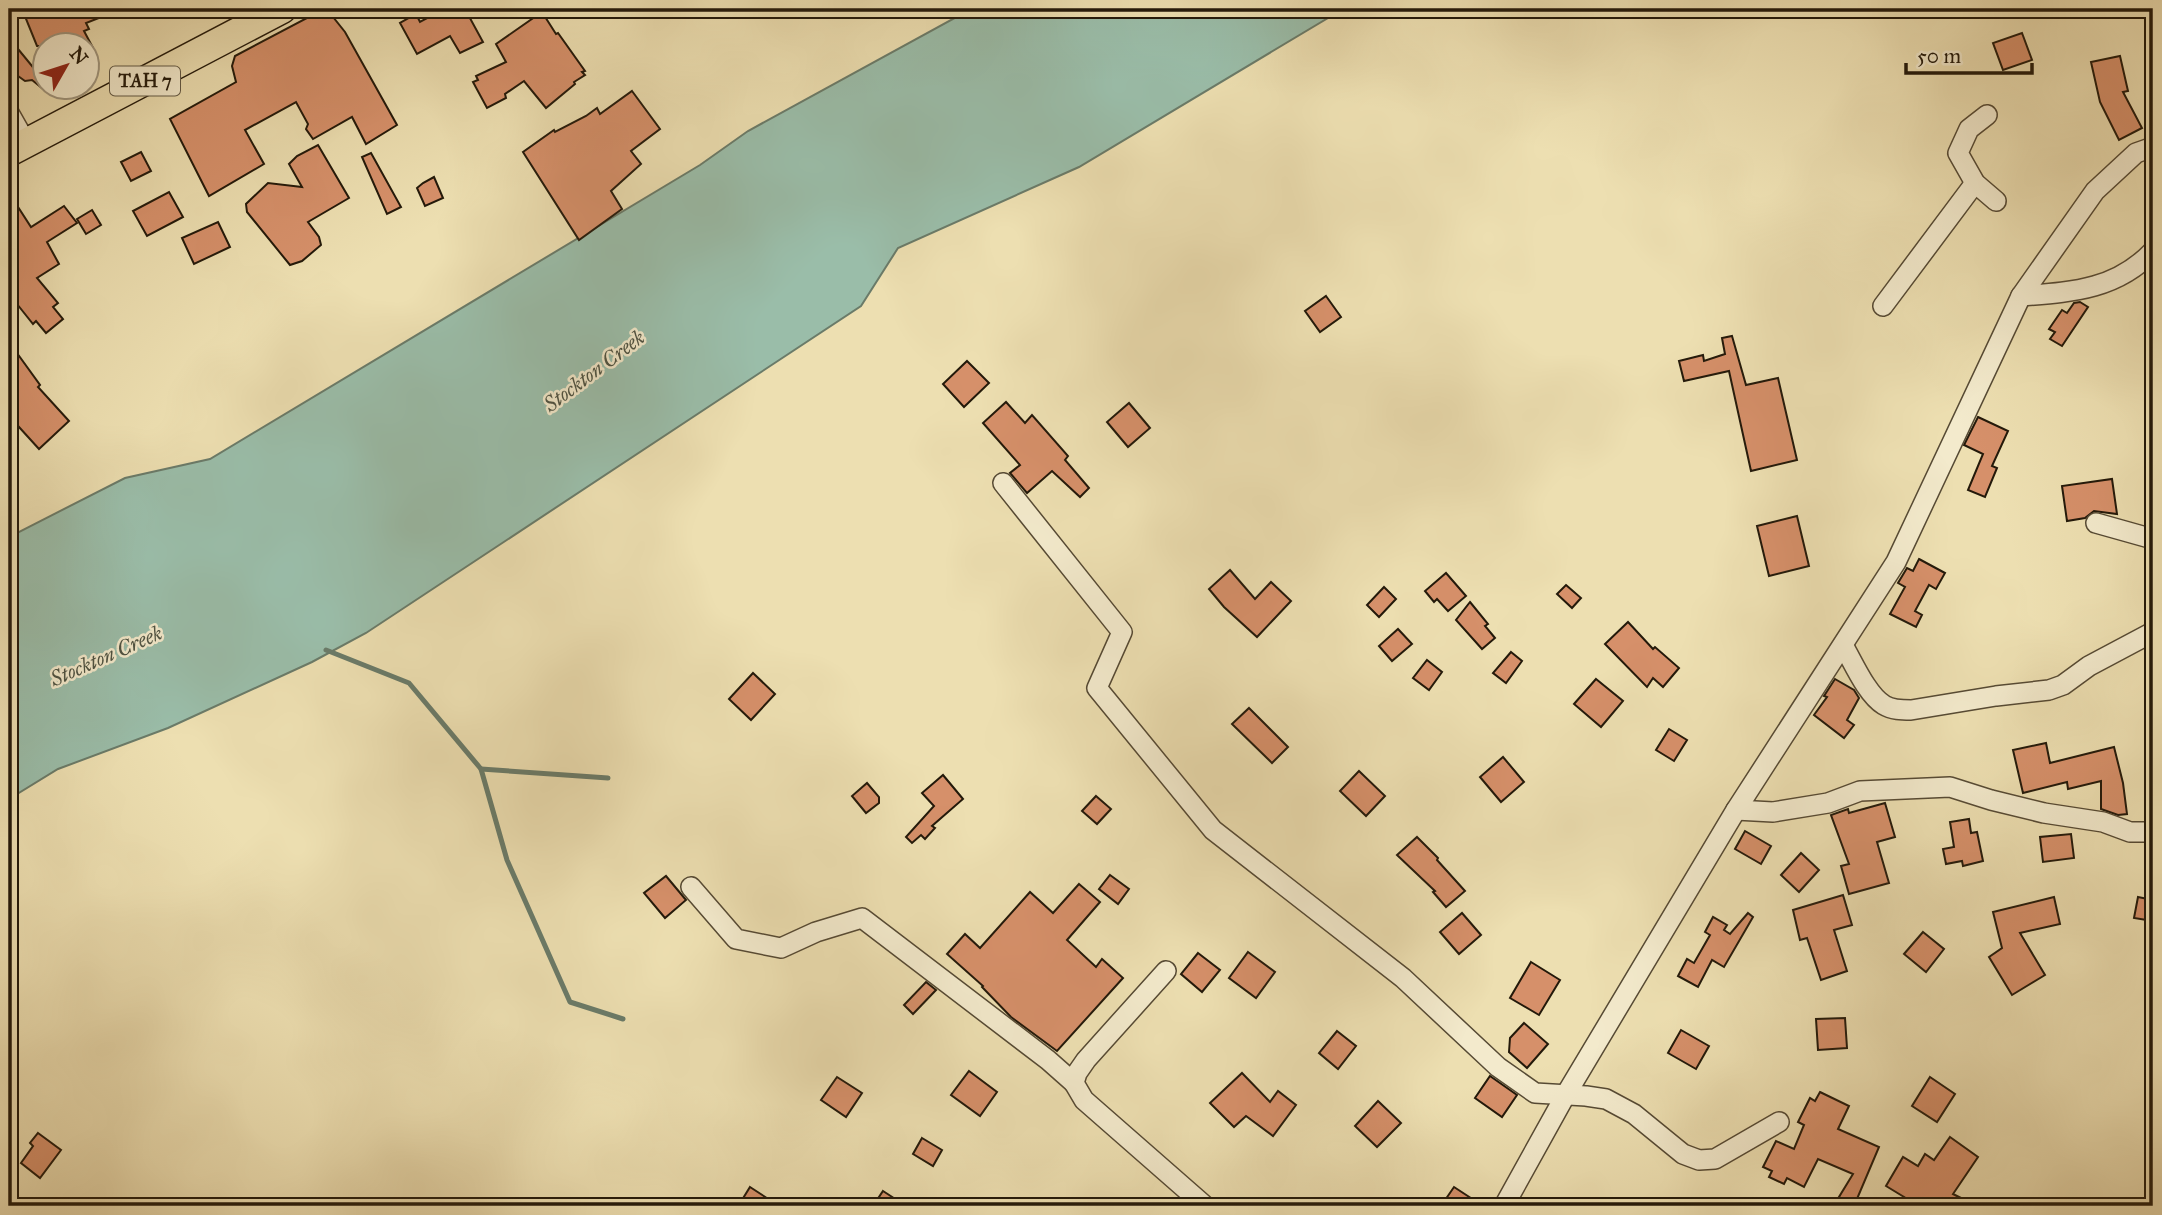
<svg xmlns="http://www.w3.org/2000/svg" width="2162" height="1215" font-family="'IM FELL Great Primer',serif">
	<rect width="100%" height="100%" fill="#eddfb1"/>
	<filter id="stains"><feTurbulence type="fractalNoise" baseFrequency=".00286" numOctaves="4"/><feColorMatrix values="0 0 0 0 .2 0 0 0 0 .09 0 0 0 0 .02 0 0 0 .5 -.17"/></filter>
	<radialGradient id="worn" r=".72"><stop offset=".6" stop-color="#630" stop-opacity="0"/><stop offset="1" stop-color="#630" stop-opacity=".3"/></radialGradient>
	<polygon fill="#9abda9" stroke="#6a7b69" stroke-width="2" points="971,9 1343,9 1079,167 898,248 861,306 366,633 312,662 168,728 58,769 9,799 9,537 125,478 210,459 700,165 748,131"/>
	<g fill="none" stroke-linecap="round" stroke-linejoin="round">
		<g stroke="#6a7b69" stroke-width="5">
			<polyline points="326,650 409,683 481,769 507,860 570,1002 623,1019"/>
			<polyline points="481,769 608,778"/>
		</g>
	</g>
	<g fill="#d6906a" stroke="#23190a" stroke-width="2">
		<polygon points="22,9 119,9 119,10 86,23 89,29 84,31 92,46 37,46"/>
		<polygon points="444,9 465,9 483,42 460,53 450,36 417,54 400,23 416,14 420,22"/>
		<polygon points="322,10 325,14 329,12 345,32 397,125 366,144 352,117 313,139 306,129 308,124 296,102 245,130 264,164 209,196 170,119 236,82 232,66 235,56"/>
		<polygon points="542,12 556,34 558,33 585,71 582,72 585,75 574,82 575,84 546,108 524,81 505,94 506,98 487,108 473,82 478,80 476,76 506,62 496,44"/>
		<polygon points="2022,33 2032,60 2003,70 1993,43"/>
		<polygon points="9,38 46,83 42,88 32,80 25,81 18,76 17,68 9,61"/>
		<polygon points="2120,56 2128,91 2123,92 2142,128 2119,140 2100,102 2091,62"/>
		<polygon points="632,91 660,129 631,151 641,164 611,191 622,209 579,240 523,152 554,130 555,132 586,116 597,108 600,114"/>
		<polygon points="318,145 349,198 308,222 319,237 321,245 302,261 290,265 247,212 246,204 268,183 302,187 289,164 297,156"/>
		<polygon points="141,152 151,171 131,181 121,162"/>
		<polygon points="371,153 401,207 387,214 362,157"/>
		<polygon points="434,177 443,198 425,206 417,188 423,183"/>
		<polygon points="169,192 183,217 147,236 133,211"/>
		<polygon points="9,193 31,227 64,206 77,223 47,242 59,264 37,278 58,303 53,307 63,319 46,333 36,321 33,324 9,294"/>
		<polygon points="92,210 101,225 86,234 77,219"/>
		<polygon points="218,222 230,247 194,264 182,238"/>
		<polygon points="1326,296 1341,317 1320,332 1305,311"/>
		<polygon points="2080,302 2088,307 2062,346 2050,339 2055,332 2049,329 2062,310 2067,313 2074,303"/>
		<polygon points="1732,336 1746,385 1778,378 1797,460 1751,471 1729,371 1684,381 1679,361 1703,355 1704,361 1725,354 1722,338"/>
		<polygon points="9,342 40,385 38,387 69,421 39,449 9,416"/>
		<polygon points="967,361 989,383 964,407 943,384"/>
		<polygon points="1006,402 1025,423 1032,415 1068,456 1065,460 1089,488 1080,497 1052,471 1027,493 1010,473 1020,465 983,423"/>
		<polygon points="1129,403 1150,428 1128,447 1107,422"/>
		<polygon points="1978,417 2008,431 1992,466 1997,468 1985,497 1968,490 1983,454 1964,445"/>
		<polygon points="2112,479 2117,514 2094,511 2085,518 2067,521 2062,486"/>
		<polygon points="1797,516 1809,566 1769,576 1757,526"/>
		<polygon points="1919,559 1945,573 1936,589 1929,585 1915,611 1922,615 1916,627 1890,614 1905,587 1898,583 1907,568 1913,571"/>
		<polygon points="1230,570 1255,599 1271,582 1291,601 1257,637 1224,607 1209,589"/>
		<polygon points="1446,573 1466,596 1448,611 1437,599 1434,602 1425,591"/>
		<polygon points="1566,585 1581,598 1572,608 1557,594"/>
		<polygon points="1384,587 1396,599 1379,617 1367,605"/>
		<polygon points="1470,602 1488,624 1485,626 1495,638 1482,649 1456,620"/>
		<polygon points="1628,622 1653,649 1655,647 1679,668 1663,687 1653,678 1647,687 1605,644"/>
		<polygon points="1398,629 1412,644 1392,661 1379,646"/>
		<polygon points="1511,652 1522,661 1506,683 1493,673"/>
		<polygon points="1427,660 1442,672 1429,690 1413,678"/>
		<polygon points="753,673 775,694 751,720 729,699"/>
		<polygon points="1596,679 1623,701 1601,727 1574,704"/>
		<polygon points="1835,679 1854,690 1859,698 1847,720 1854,725 1844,738 1814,715 1827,697 1824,696"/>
		<polygon points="1249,708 1288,747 1272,763 1232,724"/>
		<polygon points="1669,729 1687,740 1674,761 1656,750"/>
		<polygon points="2046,743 2050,763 2114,747 2123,783 2127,814 2118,815 2101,809 2101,781 2068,789 2067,782 2023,793 2013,750"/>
		<polygon points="1503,757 1524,782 1501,802 1480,777"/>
		<polygon points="1359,771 1385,796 1366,816 1340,791"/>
		<polygon points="943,775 963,799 932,826 935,828 925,839 921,835 912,843 906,837 934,806 922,793"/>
		<polygon points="867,783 879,797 879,803 866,813 852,796"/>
		<polygon points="1096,796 1111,809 1097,824 1082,811"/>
		<polygon points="1885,803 1895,837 1877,842 1889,883 1849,894 1841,866 1849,864 1831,815 1848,809 1849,813"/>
		<polygon points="1969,819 1971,833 1977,832 1983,861 1963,866 1962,861 1946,864 1943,849 1954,847 1950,822"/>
		<polygon points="1745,831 1771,846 1761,864 1735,849"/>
		<polygon points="2071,834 2074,858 2043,862 2040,837"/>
		<polygon points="1417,837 1438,858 1437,860 1465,891 1446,907 1433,892 1435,891 1397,855"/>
		<polygon points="1801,853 1819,870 1799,892 1781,875"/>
		<polygon points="1110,875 1129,889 1118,904 1099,889"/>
		<polygon points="666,876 686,900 665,918 644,893"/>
		<polygon points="1079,884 1100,902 1067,940 1096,967 1102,959 1123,978 1057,1051 1011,1017 982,987 983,986 947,954 965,934 980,948 1030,892 1053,913"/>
		<polygon points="1843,895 1852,925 1834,930 1847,971 1821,980 1807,938 1800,940 1793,910"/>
		<polygon points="2054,897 2060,924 2020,933 2045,975 2012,995 1989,957 2002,948 1993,912"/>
		<polygon points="2138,897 2153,900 2153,921 2134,918"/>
		<polygon points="1462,913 1481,935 1459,954 1440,932"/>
		<polygon points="1748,913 1753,917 1724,967 1712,960 1698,987 1678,976 1687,959 1694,963 1710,935 1705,932 1713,917 1727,925 1724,930 1730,934"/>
		<polygon points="1923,932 1944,949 1926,972 1904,954"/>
		<polygon points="1248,952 1275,972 1256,998 1229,978"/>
		<polygon points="1198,953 1220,970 1202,992 1181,974"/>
		<polygon points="1531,962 1560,980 1539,1015 1510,998"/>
		<polygon points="926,982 936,990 913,1014 904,1005"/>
		<polygon points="1845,1018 1847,1048 1818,1050 1816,1019"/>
		<polygon points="1524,1023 1548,1044 1527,1068 1509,1052 1510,1038"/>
		<polygon points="1681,1030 1709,1046 1696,1069 1668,1053"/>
		<polygon points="1337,1031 1356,1046 1338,1069 1319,1053"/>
		<polygon points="969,1071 997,1092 980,1116 951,1095"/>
		<polygon points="1242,1073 1270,1102 1278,1091 1296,1105 1273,1136 1246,1116 1234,1127 1210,1103"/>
		<polygon points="1490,1076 1517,1095 1502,1117 1475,1098"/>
		<polygon points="837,1077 862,1093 846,1117 821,1100"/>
		<polygon points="1930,1077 1955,1094 1937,1122 1912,1106"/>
		<polygon points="1820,1092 1849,1106 1838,1129 1879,1147 1854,1206 1839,1197 1853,1174 1818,1159 1804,1187 1787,1178 1784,1184 1769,1177 1772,1171 1763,1167 1776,1141 1794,1149 1804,1125 1798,1122 1810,1098 1815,1101"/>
		<polygon points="1378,1101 1401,1123 1377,1147 1355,1126"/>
		<polygon points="38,1133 61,1150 40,1178 21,1163 33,1146 30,1143"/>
		<polygon points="1950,1137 1978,1157 1953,1194 1977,1206 1919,1206 1886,1186 1903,1157 1918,1166 1925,1154 1934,1160"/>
		<polygon points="922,1138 942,1150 933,1166 913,1154"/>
		<polygon points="750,1187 779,1206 751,1206 742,1200"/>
		<polygon points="1454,1187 1483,1206 1441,1206"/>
		<polygon points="883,1191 906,1206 873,1206"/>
	</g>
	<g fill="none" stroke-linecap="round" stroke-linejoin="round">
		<g stroke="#564a34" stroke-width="22">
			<g id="minor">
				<polyline points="9,113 26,143"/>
				<polyline points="1987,115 1969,129 1958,153 1975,183 1996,201"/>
				<path d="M2021,296C2072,292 2116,290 2153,251"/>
				<polyline points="1883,306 1975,183"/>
				<polyline points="1003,483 1122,632 1097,688 1213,830 1403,978 1498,1067 1535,1093 1586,1096 1606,1099 1634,1114 1683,1154 1699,1160 1715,1159 1779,1122"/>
				<polyline points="2096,523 2153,539"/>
				<path d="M1843,645C1853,662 1867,695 1884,705C1892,710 1902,710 1911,710L1996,696L2049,690L2063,685L2089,666L2153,632"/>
				<polyline points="1736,810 1773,812 1828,803 1860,791 1950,787 1991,800 2044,813 2103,822 2130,832 2153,832"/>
				<polyline points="691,887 736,939 781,948 816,932 862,918 1048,1060 1074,1083"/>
				<polyline points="1166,971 1086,1060 1077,1073 1074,1083 1084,1100 1205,1206"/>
				<polyline points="1504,1206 1565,1096 1736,810 1896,562 2021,296 2095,191 2136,153 2153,147"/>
			</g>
		</g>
		<g stroke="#23190a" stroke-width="31">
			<polyline id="highway" points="9,152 282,9"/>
		</g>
		<use href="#minor" stroke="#f3eacc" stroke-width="19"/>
		<use href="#highway" stroke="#eddfb1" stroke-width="28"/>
	</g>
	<g text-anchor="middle" stroke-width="5" stroke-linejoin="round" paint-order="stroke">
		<rect fill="#f3eacc" stroke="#615844" stroke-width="2" x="110" y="66.5" width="70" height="29" rx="5"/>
		<g font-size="18" font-weight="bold" fill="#23190a">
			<text x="145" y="87">TAH 7</text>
		</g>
		<g font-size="21" font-style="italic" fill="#4d5242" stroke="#f3eacc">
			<text transform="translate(594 371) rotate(-37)" y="7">Stockton Creek</text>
			<text transform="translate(106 656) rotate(-24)" y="7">Stockton Creek</text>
		</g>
	</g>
	<rect width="2162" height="1215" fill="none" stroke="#eddfb1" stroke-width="35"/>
	<rect x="10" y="10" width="2141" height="1194" fill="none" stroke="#23190a" stroke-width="3.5"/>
	<rect x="18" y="18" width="2127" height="1180" fill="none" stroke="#23190a" stroke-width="2"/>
	<g transform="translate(66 66) rotate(51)"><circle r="33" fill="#f3eacc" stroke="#a0967e" stroke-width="2"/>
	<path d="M0-5L12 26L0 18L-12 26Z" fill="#8f2418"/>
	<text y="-10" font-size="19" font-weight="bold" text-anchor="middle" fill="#23190a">N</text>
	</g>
	<path d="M1906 63v10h126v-10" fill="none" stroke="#23190a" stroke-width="3.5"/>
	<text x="1917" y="63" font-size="21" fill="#23190a" stroke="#f3eacc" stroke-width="5" paint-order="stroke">50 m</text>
	<rect width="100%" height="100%" filter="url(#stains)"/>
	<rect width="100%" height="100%" fill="url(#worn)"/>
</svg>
